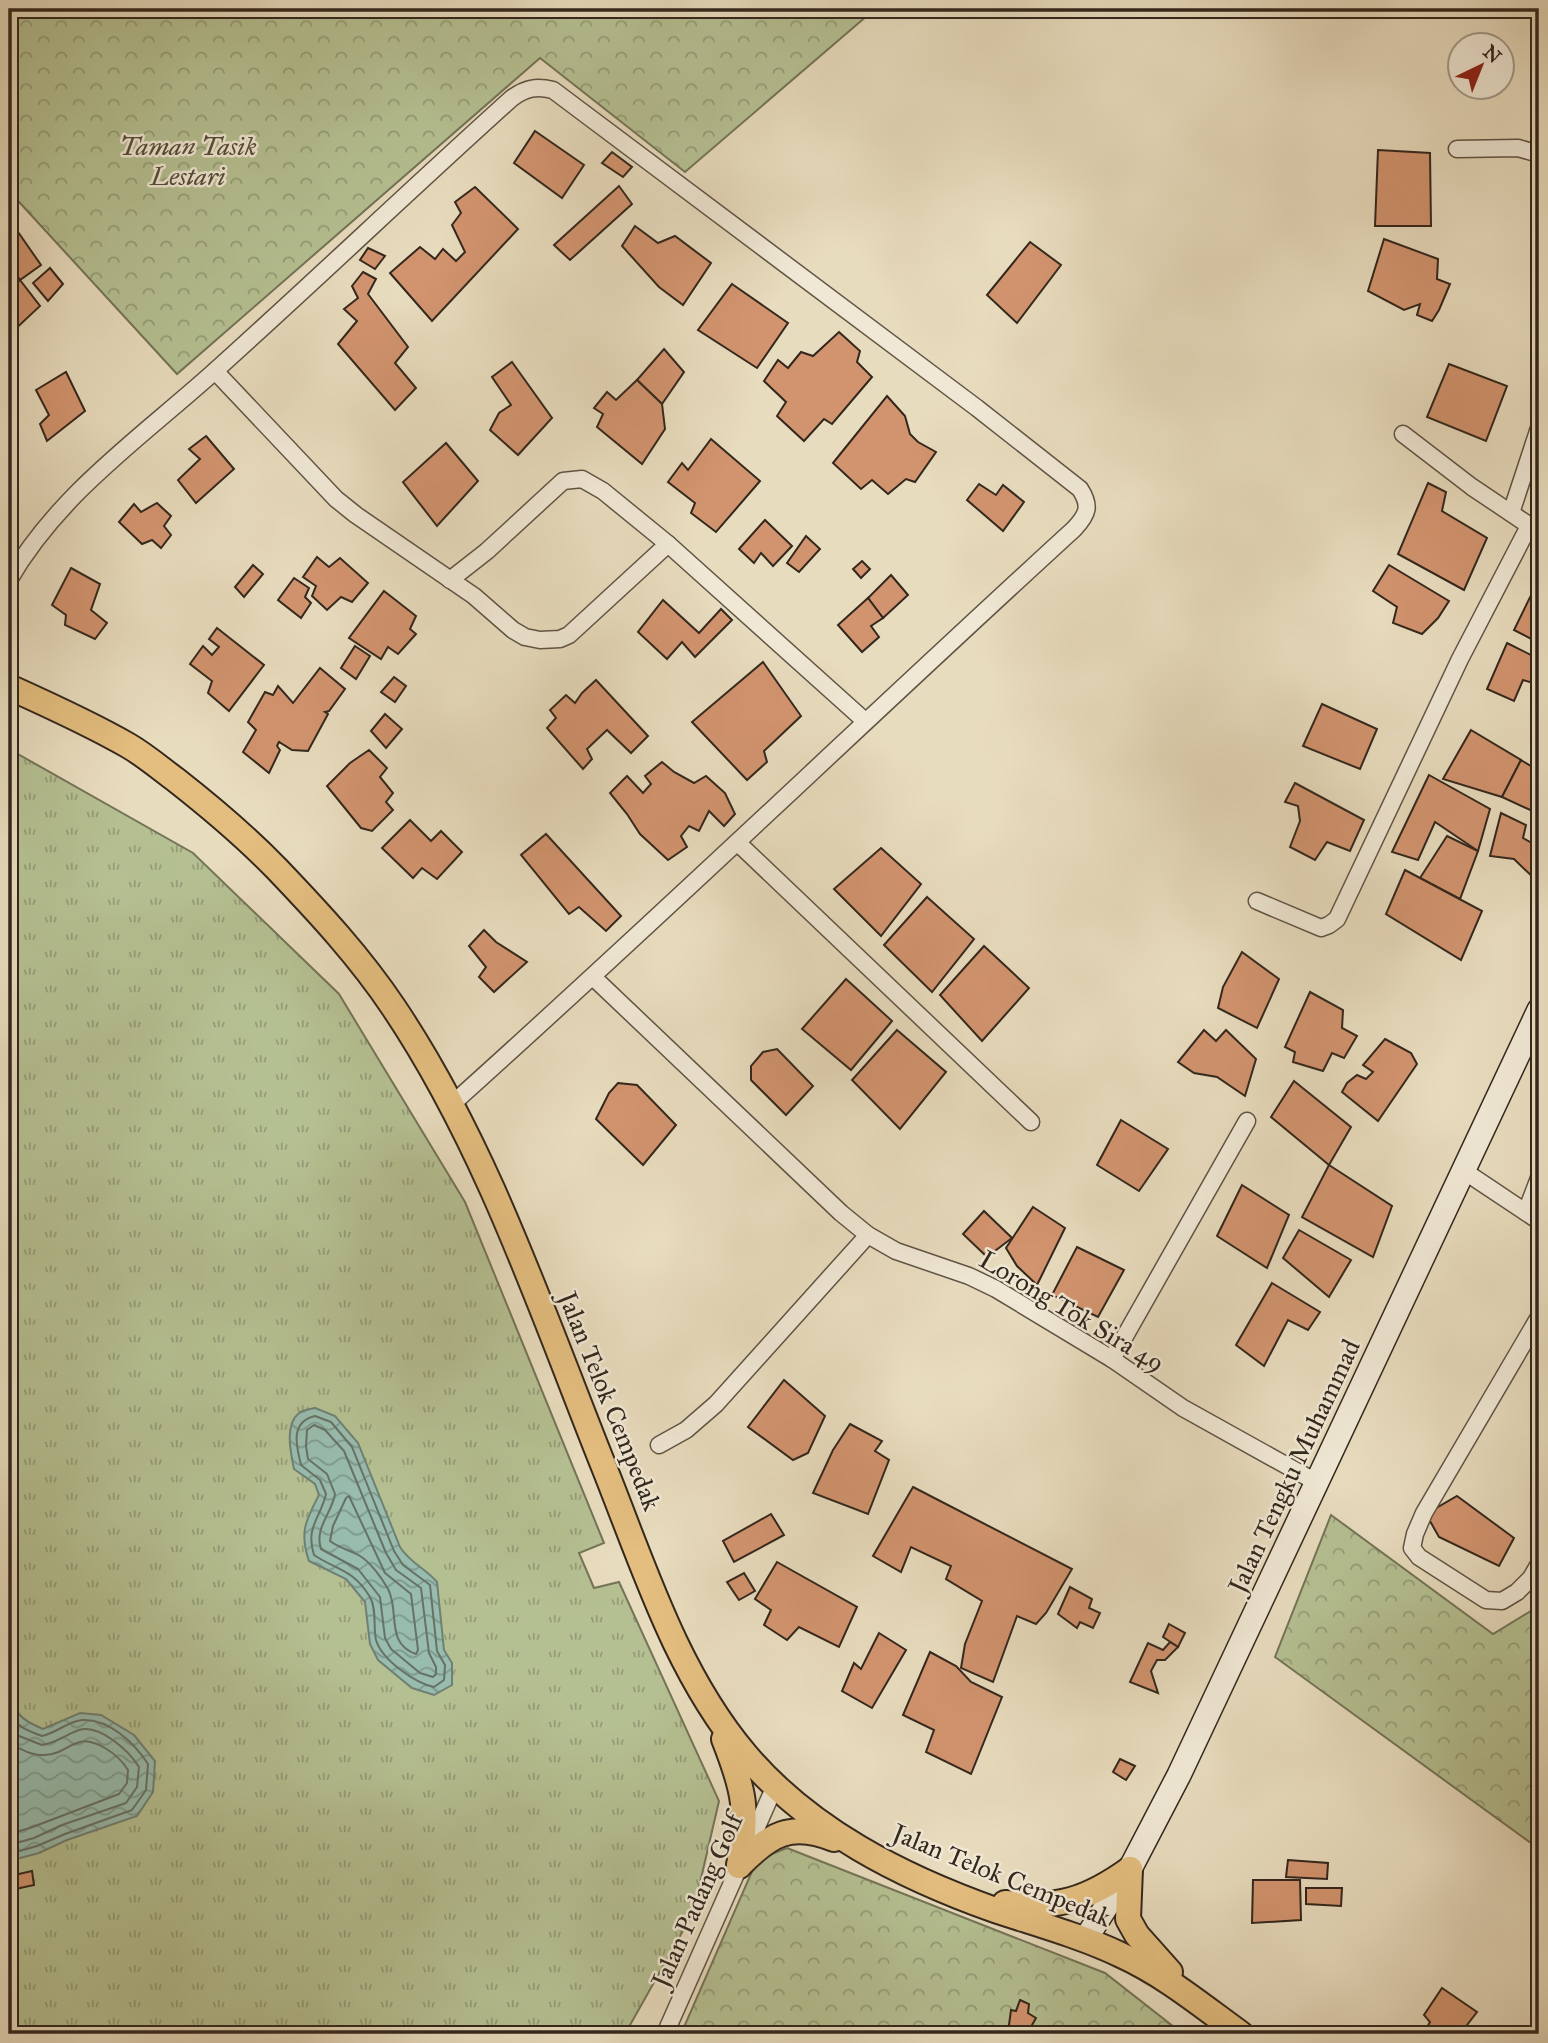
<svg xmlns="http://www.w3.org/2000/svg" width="1548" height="2043" font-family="'IM FELL Great Primer',serif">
	<defs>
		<pattern id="grass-tufts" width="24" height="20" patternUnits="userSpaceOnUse" patternTransform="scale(1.75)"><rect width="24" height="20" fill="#b5c092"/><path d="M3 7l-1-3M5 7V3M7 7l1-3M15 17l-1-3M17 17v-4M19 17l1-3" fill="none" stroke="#949c77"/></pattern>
		<pattern id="forest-crowns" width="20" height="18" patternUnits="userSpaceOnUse" patternTransform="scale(1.75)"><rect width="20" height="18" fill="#b5c092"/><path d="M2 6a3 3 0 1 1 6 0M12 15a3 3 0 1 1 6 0" fill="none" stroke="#949c77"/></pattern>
		<pattern id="water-waves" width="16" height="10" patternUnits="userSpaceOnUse" patternTransform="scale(1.75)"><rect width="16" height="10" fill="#98bcae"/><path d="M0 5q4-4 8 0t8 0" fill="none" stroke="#7d998d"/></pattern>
	</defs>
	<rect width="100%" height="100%" fill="#e8dcbe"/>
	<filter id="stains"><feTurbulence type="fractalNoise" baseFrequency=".00286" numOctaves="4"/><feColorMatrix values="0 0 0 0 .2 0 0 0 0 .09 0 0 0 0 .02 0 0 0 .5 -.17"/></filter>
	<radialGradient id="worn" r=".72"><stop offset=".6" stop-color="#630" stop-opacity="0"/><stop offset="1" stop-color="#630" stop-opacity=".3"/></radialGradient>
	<polygon fill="url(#grass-tufts)" stroke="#747458" stroke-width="2" points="9,749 193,853 339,994 465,1202 604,1543 579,1553 594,1588 619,1582 719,1801 693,1913 625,2034 9,2034"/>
	<g fill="url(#forest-crowns)" stroke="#747458" stroke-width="2">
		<polygon points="9,9 875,9 685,172 540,58 177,374 9,191"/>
		<polygon points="1331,1515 1493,1634 1539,1606 1539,1849 1275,1657"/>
		<polygon points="787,1848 1105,1973 1183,2034 681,2034 757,1860"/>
	</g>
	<g fill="url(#water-waves)" stroke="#708074" stroke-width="2">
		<path d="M315,1408L335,1416L358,1443L400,1547C410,1563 425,1568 437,1582L444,1650L452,1663V1685L434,1695L412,1688L378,1660L370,1644L365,1602L346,1579L309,1561C299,1532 306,1520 319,1495L315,1484L294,1469C291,1454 284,1425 299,1413C302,1410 311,1409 315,1408Z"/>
		<path d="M9,1690C16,1714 19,1719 43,1729L80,1713L101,1715L134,1735L155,1761L153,1792L137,1816L67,1840L39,1853L9,1861Z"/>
	</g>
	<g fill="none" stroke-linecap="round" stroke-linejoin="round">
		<g stroke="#667266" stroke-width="2">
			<path d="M315,1416L331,1422L352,1447L394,1551L403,1565L430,1585L437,1651L445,1665L444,1680L434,1687C415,1683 382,1660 376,1640C373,1627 377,1609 370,1597C353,1569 338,1571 314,1555C305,1527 321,1517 326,1494L320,1480L301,1465C296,1445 290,1422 315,1416Z"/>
			<path d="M314,1425L325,1430L344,1451L386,1553L396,1570L421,1588L429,1653L436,1667V1674L433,1677L420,1673L391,1649L385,1638L380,1597L358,1569L321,1549C314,1528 332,1513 335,1494L327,1474L308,1459L306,1446L307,1430Z"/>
			<path d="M349,1496L385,1573L411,1594L418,1650L416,1654C385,1644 400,1611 388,1589C382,1578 370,1562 360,1556C350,1550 339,1548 330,1541L333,1526L346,1498Z"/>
			<path d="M9,1712C15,1726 28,1731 42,1736C56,1733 69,1721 82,1720C109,1718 135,1744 148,1764L146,1790L132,1810L65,1834L37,1846L9,1854"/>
			<path d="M9,1728L19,1736L42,1745C56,1743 67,1734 79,1730C100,1724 129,1751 139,1767L137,1787L126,1803L62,1825L34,1838L9,1845"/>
			<path d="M9,1742C18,1748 33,1756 44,1755C72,1754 73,1730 105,1748C115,1754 122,1760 128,1770L127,1783L119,1794L30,1828L9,1834"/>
		</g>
	</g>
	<g fill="#d2946f" stroke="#33271d" stroke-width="2">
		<polygon points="535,131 584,165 562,198 514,163"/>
		<polygon points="1378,150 1430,153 1431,226 1375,226"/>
		<polygon points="612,152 632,167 623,177 602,163"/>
		<polygon points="619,186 632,204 570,260 554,245"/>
		<polygon points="475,187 518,229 432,321 390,273 420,247 435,259 443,249 456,261 465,252 452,225 461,213 455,202"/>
		<polygon points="9,219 41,265 20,280 9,264"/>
		<polygon points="635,226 658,243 675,236 711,263 683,305 659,287 622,246"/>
		<polygon points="1384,239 1438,259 1437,279 1450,284 1439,310 1432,321 1417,315 1420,304 1404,310 1368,291"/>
		<polygon points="1030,242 1061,265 1017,323 987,295"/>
		<polygon points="368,248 385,256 375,269 360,260"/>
		<polygon points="50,268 63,284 48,301 33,283"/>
		<polygon points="363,272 376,279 368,294 408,347 395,363 416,388 395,410 338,344 357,321 344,309 358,298 352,286"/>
		<polygon points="20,280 40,306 9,335 9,289"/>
		<polygon points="732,284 788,323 757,368 698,330"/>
		<polygon points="839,332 860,351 857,362 872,377 832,424 824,419 804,441 777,416 786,402 764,381 778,360 788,368 801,352 813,356"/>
		<polygon points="664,349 684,372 662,404 637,380"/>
		<polygon points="512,362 552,418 518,455 490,430 499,413 511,405 492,377"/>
		<polygon points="1449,364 1507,386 1486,441 1427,417"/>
		<polygon points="66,372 85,411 47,441 40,424 49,415 36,390"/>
		<polygon points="637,380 662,404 665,429 642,464 597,427 603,414 594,408 607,392 616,400"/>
		<polygon points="887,396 905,416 910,434 918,442 936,452 915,482 906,479 888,494 872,480 861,489 833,463"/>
		<polygon points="206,436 234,469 196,503 178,480 200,459 189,449"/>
		<polygon points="711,439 760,481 716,532 691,513 695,503 668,482 682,463 688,470"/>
		<polygon points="446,443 478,481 437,526 403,482"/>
		<polygon points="1428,483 1446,492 1442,511 1487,538 1464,590 1398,554"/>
		<polygon points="979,484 996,495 1003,485 1024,502 1003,531 967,500"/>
		<polygon points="157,503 171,516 164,526 171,535 161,548 152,540 142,544 119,522 134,504 141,512"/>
		<polygon points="765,520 792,546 773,566 761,553 754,563 739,549"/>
		<polygon points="806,536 820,549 799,572 787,563"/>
		<polygon points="317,557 329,567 340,558 368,583 352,602 341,597 327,610 312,596 316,586 303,577"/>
		<polygon points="862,561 870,569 861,578 853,569"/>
		<polygon points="253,565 263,574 244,597 235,587"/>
		<polygon points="1389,565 1449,601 1438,618 1422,634 1393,623 1397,607 1373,591"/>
		<polygon points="71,568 100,584 91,610 107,623 95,639 65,625 66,615 52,605"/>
		<polygon points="891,575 908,595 883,618 868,598"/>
		<polygon points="294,578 309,588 305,597 311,603 301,618 278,600"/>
		<polygon points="1535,587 1539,589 1539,643 1514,630"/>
		<polygon points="384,591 416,616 410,629 416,634 398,654 388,647 381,659 349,638"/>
		<polygon points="868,598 883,618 871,626 879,637 862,652 838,625"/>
		<polygon points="663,600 699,633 721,609 732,620 695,657 682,642 667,659 638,632"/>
		<polygon points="217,628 264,665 229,711 208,693 212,681 190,664 203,646 212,655 219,647 209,639"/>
		<polygon points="1507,643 1539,659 1539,685 1523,680 1514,701 1487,689"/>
		<polygon points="355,646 370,656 356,679 341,668"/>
		<polygon points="763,662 801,716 764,751 767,762 747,780 692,722"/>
		<polygon points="320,668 345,689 329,711 325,712 328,714 308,751 292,750 279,742 277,746 280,750 269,773 243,752 256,730 248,722 265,692 273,695 278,686 293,703"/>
		<polygon points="394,677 406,686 395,702 381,692"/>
		<polygon points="596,680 648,736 631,753 607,730 587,749 592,759 583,769 547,728 556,718 550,710 566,695 575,703 582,693"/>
		<polygon points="1322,704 1377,729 1360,769 1303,746"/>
		<polygon points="385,714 402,729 386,748 371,731"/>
		<polygon points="1471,730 1521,760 1502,797 1443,779"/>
		<polygon points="369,750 387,768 380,777 393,793 386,802 393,810 372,831 361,828 327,786 350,763"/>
		<polygon points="1521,760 1539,771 1539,814 1502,797"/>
		<polygon points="662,762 674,772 694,783 706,776 725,793 735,814 724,826 709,811 699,831 689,826 681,836 687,847 668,860 640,834 627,814 610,793 627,776 643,793 651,784 645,776"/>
		<polygon points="1429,775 1490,809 1478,851 1435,822 1418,860 1392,852"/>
		<polygon points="1295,783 1364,820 1350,851 1327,842 1315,860 1290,847 1300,821 1298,806 1285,802"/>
		<polygon points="1501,813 1526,825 1523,838 1539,847 1539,883 1514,859 1490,856"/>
		<polygon points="410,820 431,841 441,831 462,852 437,879 422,868 413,878 382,848"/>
		<polygon points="546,834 621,916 606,931 579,907 569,914 521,855"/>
		<polygon points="1447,836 1478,851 1460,899 1420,878"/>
		<polygon points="881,848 921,884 881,936 834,889"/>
		<polygon points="1405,870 1482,911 1461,960 1386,914"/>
		<polygon points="927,897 974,939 932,992 884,945"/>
		<polygon points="484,930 496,942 527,962 494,992 479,977 486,967 469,946"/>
		<polygon points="984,946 1029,988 982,1041 940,995"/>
		<polygon points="1242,952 1279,979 1257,1028 1218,1008 1223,987"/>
		<polygon points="846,979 892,1021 851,1070 802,1029"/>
		<polygon points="1310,992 1343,1010 1342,1028 1357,1036 1344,1058 1332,1053 1323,1071 1293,1062 1295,1052 1285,1047"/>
		<polygon points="897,1030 946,1072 900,1129 852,1080"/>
		<polygon points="1204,1030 1216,1041 1226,1030 1256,1059 1245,1096 1217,1077 1194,1073 1178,1062"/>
		<polygon points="1385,1039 1411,1053 1417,1064 1378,1121 1342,1092 1347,1083 1357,1075 1366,1079 1373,1072 1363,1065"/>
		<polygon points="777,1049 813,1086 786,1115 751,1080 751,1066 763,1052"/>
		<polygon points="1294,1081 1351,1127 1329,1165 1271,1117"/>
		<polygon points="618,1083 637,1085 676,1125 643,1165 596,1119 609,1093"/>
		<polygon points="1121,1120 1168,1149 1139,1191 1097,1165"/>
		<polygon points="1329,1165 1392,1206 1373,1257 1302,1217"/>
		<polygon points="1242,1185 1289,1215 1267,1268 1217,1236"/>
		<polygon points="1033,1207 1065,1228 1037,1285 1017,1266 1006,1248"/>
		<polygon points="984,1211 1012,1238 987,1257 963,1234"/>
		<polygon points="1299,1230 1351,1260 1329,1297 1283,1258"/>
		<polygon points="1077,1247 1124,1270 1098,1317 1052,1295"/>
		<polygon points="1272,1283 1320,1312 1308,1330 1288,1320 1264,1366 1236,1345"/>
		<polygon points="784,1380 825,1416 808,1453 793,1460 748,1427"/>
		<polygon points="850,1424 882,1441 875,1451 889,1460 868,1514 813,1493 833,1450"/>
		<polygon points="913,1487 1072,1569 1046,1613 1036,1624 1017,1616 993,1682 961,1668 965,1644 982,1601 946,1579 951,1566 911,1547 901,1572 873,1556"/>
		<polygon points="1457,1496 1514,1538 1499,1566 1439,1537 1426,1514"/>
		<polygon points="771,1514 784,1535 734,1562 723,1541"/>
		<polygon points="777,1562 857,1607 839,1647 799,1627 787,1640 764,1625 771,1610 755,1599"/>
		<polygon points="744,1573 755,1591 739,1600 727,1582"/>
		<polygon points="1070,1587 1092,1599 1089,1608 1100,1613 1093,1628 1080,1622 1077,1628 1058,1614"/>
		<polygon points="1169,1624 1185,1633 1178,1647 1163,1637"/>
		<polygon points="879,1633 906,1650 872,1708 842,1691 854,1663 861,1669"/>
		<polygon points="1170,1642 1178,1647 1165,1660 1157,1660 1151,1671 1158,1693 1130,1682 1148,1643 1163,1650"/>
		<polygon points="930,1652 956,1666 971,1682 1002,1697 971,1774 926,1752 934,1730 903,1715"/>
		<polygon points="1120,1759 1135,1766 1126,1780 1113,1772"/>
		<polygon points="1288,1860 1328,1863 1327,1879 1286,1877"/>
		<polygon points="32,1871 34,1885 11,1890 10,1876"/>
		<polygon points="1253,1880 1300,1880 1301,1920 1252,1923"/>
		<polygon points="1306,1888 1342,1888 1341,1906 1306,1904"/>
		<polygon points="1442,1988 1477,2012 1460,2034 1423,2034 1430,2022 1424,2015"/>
		<polygon points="1020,2000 1029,2004 1028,2013 1036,2018 1027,2034 996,2034 1009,2025 1011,2010 1016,2011"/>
	</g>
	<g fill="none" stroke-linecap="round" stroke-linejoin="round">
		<g stroke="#605445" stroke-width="19">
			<g id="minor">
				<polyline points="1457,149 1518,148 1539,154"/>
				<polyline points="215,371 336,499 356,515 474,596 513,630 525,637 540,640 560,639 569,635 668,544"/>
				<polyline points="1403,434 1472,487 1539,532"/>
				<polyline points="1511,513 1539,428"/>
				<path d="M9,580C59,493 143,436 216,370C316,280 412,188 512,98C526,88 536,86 553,90L977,408L1080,489C1091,506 1088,514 1074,529C865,720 662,916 451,1105"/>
				<polyline points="450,580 487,551 563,481 582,479 603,491 668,544 865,721"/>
				<polyline points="738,843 1031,1122"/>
				<polyline points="1257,901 1321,928 1329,925 1337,919 1460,659 1529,526"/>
				<polyline points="593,977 841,1213 868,1235 896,1251 969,1276 996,1289 1112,1359 1183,1408 1316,1482"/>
				<polyline points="1464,1171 1539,1221"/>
				<polyline points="1526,1212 1539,1178"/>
				<polyline points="1539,1317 1424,1513 1415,1534 1412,1548 1419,1557 1486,1600 1502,1601 1517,1592 1531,1578 1539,1564"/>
				<polyline points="1112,1359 1247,1121"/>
				<polyline points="659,1445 686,1430 716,1404 868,1235"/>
				<polyline points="665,2034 775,1786"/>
			</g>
		</g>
		<g stroke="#33271d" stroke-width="26">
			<polyline id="secondary" points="1085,1940 1130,1869 1179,1775 1539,1010"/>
		</g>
		<g stroke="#33271d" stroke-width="28">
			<g id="primary">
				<path d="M9,687C49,705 91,724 129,746C146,756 161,769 176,780C213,809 244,835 277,869C319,913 360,957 394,1008C486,1145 541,1309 602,1462C642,1561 675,1671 745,1754C809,1830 902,1877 995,1910C1037,1924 1081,1936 1121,1955C1165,1975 1202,2006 1241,2034"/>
				<path d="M724,1739C745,1792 748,1810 739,1866"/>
				<path d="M739,1866C769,1835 791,1821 834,1839"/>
				<polyline points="1130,1869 1128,1919 1137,1935 1170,1972"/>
				<path d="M1005,1903C1057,1909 1087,1900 1130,1869"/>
			</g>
		</g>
		<use href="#minor" stroke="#f0e8d5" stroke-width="16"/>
		<use href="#secondary" stroke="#f0e8d5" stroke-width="23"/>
		<use href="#primary" stroke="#e4be7f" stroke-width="24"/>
	</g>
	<g text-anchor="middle" stroke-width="5" stroke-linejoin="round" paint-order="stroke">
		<g font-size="26" font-style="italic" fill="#544d3a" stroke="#f0e8d5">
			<text x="188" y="155">Taman Tasik<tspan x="188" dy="30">Lestari</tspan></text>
		</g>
		<g font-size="26" fill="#33271d" stroke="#f0e8d5">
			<text transform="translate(1072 1311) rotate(31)" y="9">Lorong Tok Sira 49</text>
			<text transform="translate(610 1401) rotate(68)" y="9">Jalan Telok Cempedak</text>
			<text transform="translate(1294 1466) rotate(-65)" y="9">Jalan Tengku Muhammad</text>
			<text transform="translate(1002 1875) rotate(22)" y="9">Jalan Telok Cempedak</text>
			<text transform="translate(697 1900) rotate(-66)" y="9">Jalan Padang Golf</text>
		</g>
	</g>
	<rect width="1548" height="2043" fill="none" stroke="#e8dcbe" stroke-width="35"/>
	<rect x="10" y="10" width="1527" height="2022" fill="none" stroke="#33271d" stroke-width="3.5"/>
	<rect x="18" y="18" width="1513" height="2008" fill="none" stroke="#33271d" stroke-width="2"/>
	<g transform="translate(1481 66) rotate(43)"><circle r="33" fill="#f0e8d5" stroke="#a49b8b" stroke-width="2"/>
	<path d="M0-5L12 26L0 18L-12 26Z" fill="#8f2418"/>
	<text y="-10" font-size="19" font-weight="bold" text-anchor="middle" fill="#33271d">N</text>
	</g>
	<rect width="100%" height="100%" filter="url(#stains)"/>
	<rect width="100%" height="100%" fill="url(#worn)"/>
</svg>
